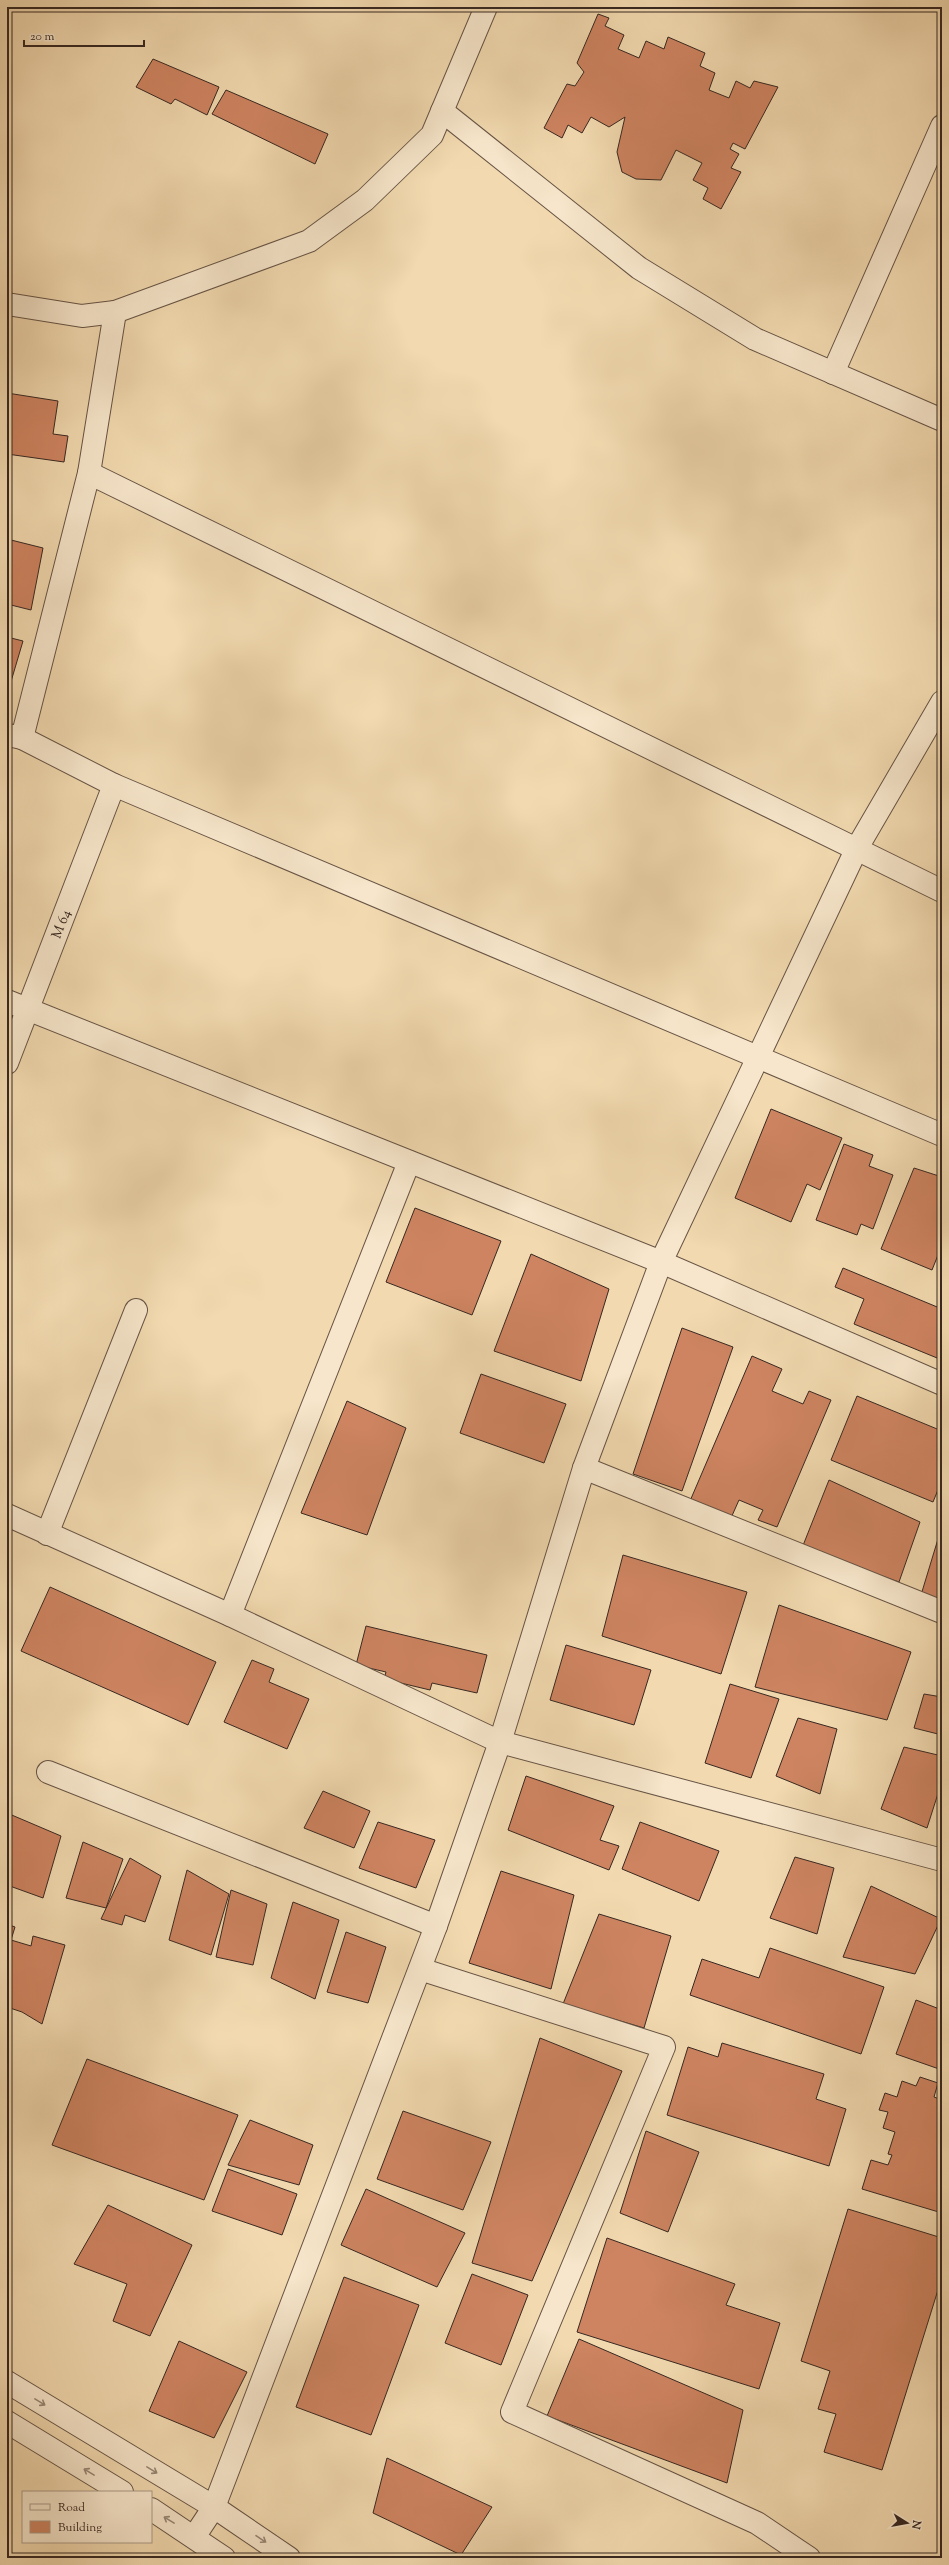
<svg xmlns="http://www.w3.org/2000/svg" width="949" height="2565" font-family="'Sorts Mill Goudy',serif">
	<rect width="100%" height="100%" fill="#f2d9af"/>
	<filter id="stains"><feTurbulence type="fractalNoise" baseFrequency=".005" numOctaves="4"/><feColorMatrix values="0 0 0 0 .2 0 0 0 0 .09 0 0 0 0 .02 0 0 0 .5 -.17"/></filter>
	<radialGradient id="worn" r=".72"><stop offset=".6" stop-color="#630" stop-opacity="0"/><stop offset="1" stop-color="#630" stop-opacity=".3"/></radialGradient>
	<g fill="#ce8461" stroke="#372822">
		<polygon points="598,14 609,18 605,26 624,35 618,49 639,58 646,41 664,49 668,37 705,53 700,66 715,73 709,90 729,98 736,81 750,88 754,81 778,87 745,149 733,143 730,149 739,154 731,168 741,172 721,209 703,199 708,188 693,180 702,163 676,150 661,180 636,179 622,172 617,152 625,117 609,127 591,117 582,133 568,125 562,138 544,128 567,84 575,86 584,72 577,63"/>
		<polygon points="153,59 219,87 207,115 175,99 171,104 136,87"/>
		<polygon points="226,90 328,134 315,164 212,114"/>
		<polygon points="7,393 58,401 53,434 68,436 64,462 7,454"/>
		<polygon points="7,539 43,548 31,610 7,604"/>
		<polygon points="7,637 23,641 7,695"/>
		<polygon points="771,1109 842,1138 820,1190 807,1184 791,1222 735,1198"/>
		<polygon points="844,1144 873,1155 869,1166 893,1175 873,1229 861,1224 857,1235 816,1220"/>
		<polygon points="914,1168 942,1177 942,1245 932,1270 881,1249"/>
		<polygon points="415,1208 501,1241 472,1315 386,1282"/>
		<polygon points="531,1254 609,1289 581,1381 494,1351"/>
		<polygon points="843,1268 942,1309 942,1360 854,1324 864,1299 835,1287"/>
		<polygon points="682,1328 733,1347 682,1491 633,1474"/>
		<polygon points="752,1356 782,1369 772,1391 803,1404 809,1391 831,1400 777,1527 758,1520 763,1510 739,1500 731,1518 690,1501"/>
		<polygon points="481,1374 566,1404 544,1463 460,1433"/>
		<polygon points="857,1396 942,1431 942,1480 933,1502 831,1460"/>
		<polygon points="347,1401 406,1428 367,1535 301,1513"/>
		<polygon points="829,1480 920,1522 899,1582 802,1548"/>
		<polygon points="938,1539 942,1541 942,1604 921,1595"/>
		<polygon points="623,1555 747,1592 721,1674 602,1636"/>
		<polygon points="50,1587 216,1662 188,1725 21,1651"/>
		<polygon points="779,1605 911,1652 887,1720 755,1687"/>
		<polygon points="366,1626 487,1655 477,1693 432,1683 430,1690 384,1679 386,1672 356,1665"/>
		<polygon points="566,1645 651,1670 634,1725 550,1700"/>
		<polygon points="252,1660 274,1669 269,1682 309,1699 287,1749 224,1722"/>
		<polygon points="730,1684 779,1699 751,1778 705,1763"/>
		<polygon points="924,1694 942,1697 942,1735 914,1728"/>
		<polygon points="798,1718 837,1729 820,1794 776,1776"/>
		<polygon points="904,1747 942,1756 942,1781 927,1828 881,1809"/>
		<polygon points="526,1776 614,1806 600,1840 619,1846 609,1870 508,1830"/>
		<polygon points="323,1791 370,1811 354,1848 304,1828"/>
		<polygon points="7,1813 61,1836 43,1898 7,1885"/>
		<polygon points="378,1822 435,1840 416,1888 359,1868"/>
		<polygon points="640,1822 719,1851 699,1901 622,1869"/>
		<polygon points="83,1842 123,1859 106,1908 66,1898"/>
		<polygon points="795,1857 834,1868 817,1934 770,1918"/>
		<polygon points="130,1858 161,1876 145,1922 125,1915 122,1925 101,1919"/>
		<polygon points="187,1870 229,1894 211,1955 169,1940"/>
		<polygon points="501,1871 574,1895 551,1989 469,1963"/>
		<polygon points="871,1886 941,1919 915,1974 843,1957"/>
		<polygon points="231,1890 267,1904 253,1965 216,1957"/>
		<polygon points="293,1902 339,1920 315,1999 271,1978"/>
		<polygon points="599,1914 671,1936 644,2028 563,2004"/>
		<polygon points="7,1924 15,1927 11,1940 31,1946 33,1936 65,1945 42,2024 22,2012 7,2007"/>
		<polygon points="346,1932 386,1947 368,2003 327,1992"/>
		<polygon points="770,1948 884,1987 861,2054 690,1995 702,1959 759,1978"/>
		<polygon points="916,2000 942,2010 942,2070 896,2054"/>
		<polygon points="540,2038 622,2071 532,2281 472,2263"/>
		<polygon points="722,2043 824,2074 816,2099 846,2109 829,2166 667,2115 688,2047 718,2057"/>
		<polygon points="87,2059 238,2115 204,2200 52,2145"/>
		<polygon points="920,2077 938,2083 934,2097 942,2100 942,2213 862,2189 871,2160 888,2165 892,2155 888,2154 895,2132 883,2128 888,2112 879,2110 885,2093 897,2097 902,2081 916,2086"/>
		<polygon points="403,2111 491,2142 463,2210 377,2179"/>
		<polygon points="250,2120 313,2145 299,2185 228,2165"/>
		<polygon points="646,2131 699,2152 668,2232 620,2213"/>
		<polygon points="228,2169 297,2194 282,2235 212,2211"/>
		<polygon points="366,2189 465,2233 437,2287 341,2245"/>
		<polygon points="108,2205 192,2245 150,2336 113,2321 127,2284 74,2264"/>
		<polygon points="848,2209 942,2238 942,2277 882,2470 824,2452 836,2414 818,2409 830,2371 801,2361"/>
		<polygon points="607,2238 735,2284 726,2305 780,2323 759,2389 577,2332"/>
		<polygon points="472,2274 528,2295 501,2365 445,2343"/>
		<polygon points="344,2277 419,2305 371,2435 296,2407"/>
		<polygon points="579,2339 743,2410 727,2483 547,2416"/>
		<polygon points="179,2341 247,2372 214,2438 149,2411"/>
		<polygon points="387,2458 492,2507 461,2555 373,2513"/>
	</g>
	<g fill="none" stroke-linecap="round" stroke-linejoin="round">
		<g stroke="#665445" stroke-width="24">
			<g id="minor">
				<polyline points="442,111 639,268 755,339 942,420"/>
				<polyline points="7,304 82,316 115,312 309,241 365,200 432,135 486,7"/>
				<polyline points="833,373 942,126"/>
				<polyline points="89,473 115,312"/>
				<polyline points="8,735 22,738 114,785 942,1135"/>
				<polyline points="22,738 89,473 942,891"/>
				<polyline points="7,1001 661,1262 942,1384"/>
				<path id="s1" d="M7,1063L114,785"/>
				<polyline points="584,1468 942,1612"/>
				<polyline points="7,1515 230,1615 500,1742 942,1860"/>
				<polyline points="47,1534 136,1310"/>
				<polyline points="230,1615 409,1162"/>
				<polyline points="48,1772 436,1926"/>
				<polyline points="420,1969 664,2047 512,2412 757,2523 809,2558"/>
				<polyline points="7,2382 214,2507 289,2558"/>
				<polyline points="7,2422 122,2492"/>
				<polyline points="151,2509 224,2558"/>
				<polyline points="194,2537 214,2507 436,1926 500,1742 584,1468 661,1262 857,848 942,702"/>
			</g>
		</g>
		<use href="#minor" stroke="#f7e6cb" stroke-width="22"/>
	</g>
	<defs><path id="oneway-shaft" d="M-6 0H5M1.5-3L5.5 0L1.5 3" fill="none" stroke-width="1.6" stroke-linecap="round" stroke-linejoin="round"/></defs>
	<g stroke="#978776">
		<use href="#oneway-shaft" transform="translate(40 2402) rotate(31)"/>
		<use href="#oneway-shaft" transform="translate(152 2470) rotate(31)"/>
		<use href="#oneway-shaft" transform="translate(89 2472) rotate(-149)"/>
		<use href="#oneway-shaft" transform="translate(169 2520) rotate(-149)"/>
		<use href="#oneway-shaft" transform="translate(261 2539) rotate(34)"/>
	</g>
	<g text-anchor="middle" stroke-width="3" stroke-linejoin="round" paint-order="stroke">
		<g font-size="14" fill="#372822" stroke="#f7e6cb">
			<text dy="5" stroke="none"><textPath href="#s1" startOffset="149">M 64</textPath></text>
		</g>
	</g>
	<rect width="949" height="2565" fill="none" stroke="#f2d9af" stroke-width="24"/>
	<rect x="8" y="8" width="933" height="2549" fill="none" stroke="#372822" stroke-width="2"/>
	<rect x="12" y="12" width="925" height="2541" fill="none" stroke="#372822"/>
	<rect x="22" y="2491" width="130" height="52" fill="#f7e6cb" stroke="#aa9a87"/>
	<rect x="30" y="2504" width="20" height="6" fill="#f7e6cb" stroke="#aa9a87"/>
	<text x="58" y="2511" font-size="12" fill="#372822">Road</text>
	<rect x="30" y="2521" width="20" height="12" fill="#ce8461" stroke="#aa9a87"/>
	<text x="58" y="2531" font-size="12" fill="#372822">Building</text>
	<g transform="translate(907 2523) rotate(101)" stroke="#f7e6cb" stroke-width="3" paint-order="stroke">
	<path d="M0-3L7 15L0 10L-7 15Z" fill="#372822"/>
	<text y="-6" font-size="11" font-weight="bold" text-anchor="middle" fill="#372822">N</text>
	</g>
	<path d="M24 40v6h120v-6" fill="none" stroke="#372822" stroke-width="2"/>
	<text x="30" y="40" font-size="12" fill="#372822" stroke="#f7e6cb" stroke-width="3" paint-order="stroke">20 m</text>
	<rect width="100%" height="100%" filter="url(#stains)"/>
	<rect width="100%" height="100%" fill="url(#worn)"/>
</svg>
